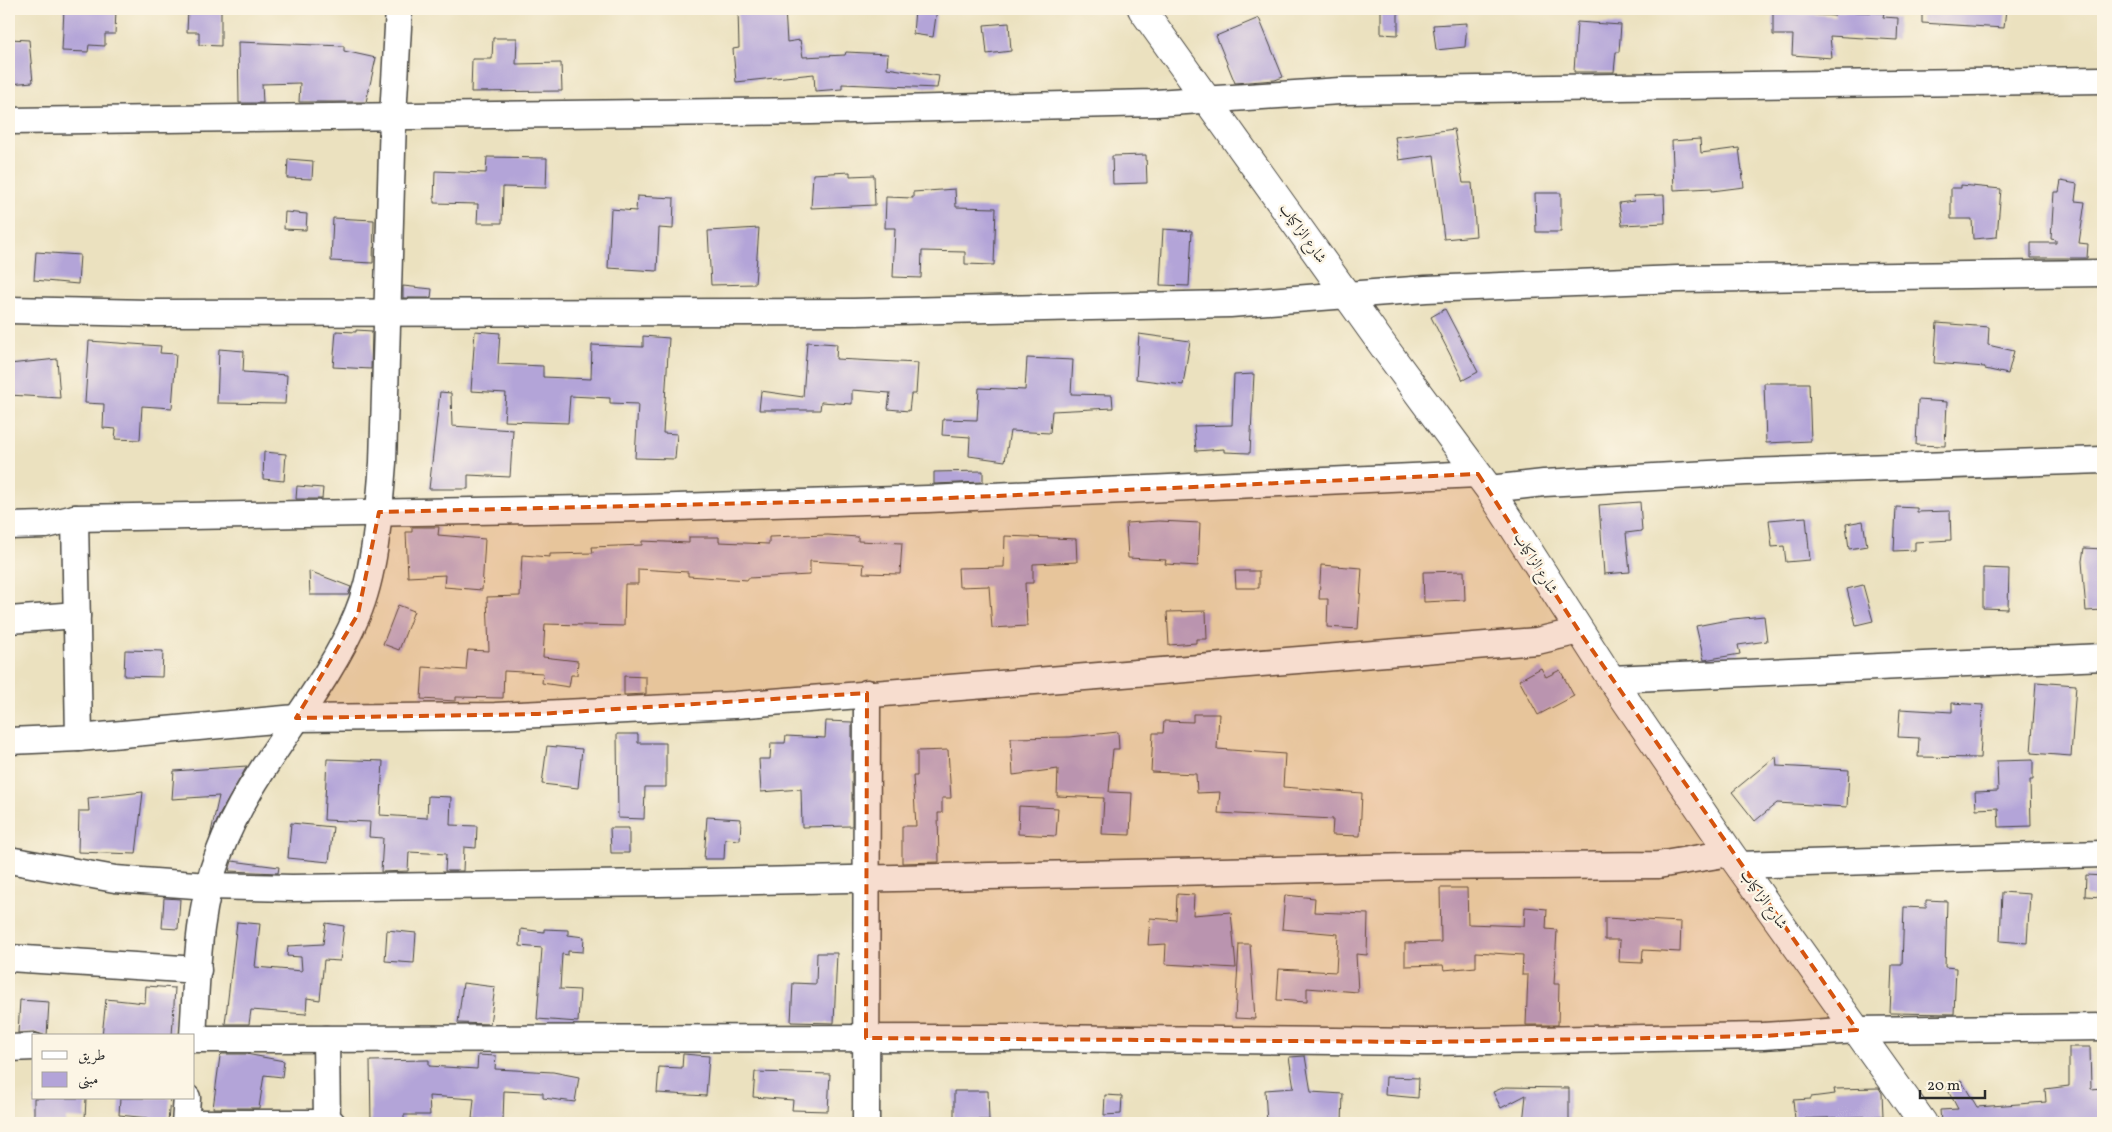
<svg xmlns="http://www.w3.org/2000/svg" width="2112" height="1132" font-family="Vollkorn,Amiri,serif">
	<rect width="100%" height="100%" fill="#fcf5e5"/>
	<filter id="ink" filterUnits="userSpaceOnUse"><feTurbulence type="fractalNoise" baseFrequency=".02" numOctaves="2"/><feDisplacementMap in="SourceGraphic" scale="10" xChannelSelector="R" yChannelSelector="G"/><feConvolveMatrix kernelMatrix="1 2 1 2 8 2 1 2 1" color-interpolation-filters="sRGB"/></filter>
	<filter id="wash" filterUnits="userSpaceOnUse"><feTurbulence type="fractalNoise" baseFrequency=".0096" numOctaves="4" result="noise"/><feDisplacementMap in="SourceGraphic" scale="20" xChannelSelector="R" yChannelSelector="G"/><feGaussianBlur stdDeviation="1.12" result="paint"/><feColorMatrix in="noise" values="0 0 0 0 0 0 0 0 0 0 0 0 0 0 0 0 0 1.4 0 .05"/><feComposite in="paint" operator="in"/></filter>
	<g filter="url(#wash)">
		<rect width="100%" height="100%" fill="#ebe1bf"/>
		<g id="blocks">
			<g fill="#b3a4d8">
				<polygon points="64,9 116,9 115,34 105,34 105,46 89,45 88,52 62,51"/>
				<polygon points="188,9 221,9 221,46 199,45 199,32 187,32"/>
				<polygon points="738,9 785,9 787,42 800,40 803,57 845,55 846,52 888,54 887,68 939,76 937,88 842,84 842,89 815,91 814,74 736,82 733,49 739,48"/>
				<polygon points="915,9 937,9 933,37 913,34"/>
				<polygon points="1381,9 1398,9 1398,35 1381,34"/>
				<polygon points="1773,9 1790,9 1790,13 1835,16 1834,11 1884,13 1883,17 1898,18 1897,40 1830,36 1832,58 1792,55 1793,35 1773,35"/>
				<polygon points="1922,9 2006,9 2004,28 1922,23"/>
				<polygon points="1259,18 1283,77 1275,80 1235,83 1216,36"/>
				<polygon points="1577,22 1621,25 1619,52 1616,52 1614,72 1574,72"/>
				<polygon points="1009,23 1011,51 987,54 984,25"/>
				<polygon points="1467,23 1465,47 1436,50 1433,25"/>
				<polygon points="493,38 517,38 516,64 561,63 562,91 471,92 472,59 492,59"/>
				<polygon points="9,39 29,40 33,82 9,84"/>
				<polygon points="238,42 344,46 344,51 376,58 366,102 299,102 300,83 262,84 263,103 239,103"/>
				<polygon points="1454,129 1463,183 1472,183 1476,236 1444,239 1434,155 1399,160 1395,137"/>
				<polygon points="1700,139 1701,153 1739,148 1744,187 1712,191 1712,188 1674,190 1672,141"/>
				<polygon points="1146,155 1147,183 1113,184 1112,156"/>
				<polygon points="487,157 547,158 546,188 503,187 502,223 477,223 478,204 434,203 435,171 486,173"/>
				<polygon points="288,159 313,161 312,179 287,178"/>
				<polygon points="850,172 850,176 874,175 875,205 811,208 813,174"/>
				<polygon points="2061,181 2077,184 2075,201 2085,202 2079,243 2088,244 2087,258 2031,258 2031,243 2056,243 2056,240 2051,239 2054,192 2059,192"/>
				<polygon points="1961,185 2001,189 1997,237 1973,239 1972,219 1951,219 1951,188 1961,188"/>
				<polygon points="955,189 956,207 996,208 994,265 965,264 965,252 922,251 921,278 893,277 895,228 885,228 886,197 913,198 913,192"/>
				<polygon points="1535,193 1561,193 1561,232 1536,232"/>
				<polygon points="1664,195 1665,223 1622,225 1619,203 1634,201 1633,196"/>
				<polygon points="637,196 674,198 673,229 659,228 657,271 608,268 611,209 636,211"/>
				<polygon points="285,212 307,214 306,230 284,229"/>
				<polygon points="333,218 374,220 373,263 331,261"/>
				<polygon points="759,228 755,284 711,285 708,231"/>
				<polygon points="1163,229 1192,231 1189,286 1160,285"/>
				<polygon points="36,252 80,255 78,284 34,280"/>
				<polygon points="403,286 432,289 431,298 403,298"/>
				<polygon points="1445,309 1478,372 1463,380 1431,317"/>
				<polygon points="1937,323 1989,327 1988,345 2014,351 2008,374 1985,369 1985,367 1934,363"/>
				<polygon points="356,330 372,331 371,369 333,367 336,331 356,332"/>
				<polygon points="475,331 500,333 498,364 543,366 543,377 591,379 592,345 643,347 643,336 669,338 663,433 677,434 675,459 635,458 638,404 610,403 610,398 570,396 568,423 504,421 506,393 471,391"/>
				<polygon points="1139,334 1190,341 1183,385 1136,379"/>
				<polygon points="89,341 161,346 160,353 176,354 172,408 142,406 140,440 115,439 116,429 103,428 104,404 85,403"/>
				<polygon points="807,342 837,344 836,359 918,363 916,394 911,394 909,411 888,409 890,393 852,390 852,404 821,402 820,410 759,410 761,391 803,397"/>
				<polygon points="219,349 244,351 243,372 287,375 285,404 217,403"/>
				<polygon points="1027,358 1073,360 1071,394 1112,395 1113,408 1052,411 1050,433 1010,431 1005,461 969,456 970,437 942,435 943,419 977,420 979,388 1025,390"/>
				<polygon points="57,359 60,398 9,395 9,364"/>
				<polygon points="1254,374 1250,453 1224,452 1224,449 1196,451 1194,426 1232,425 1234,375"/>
				<polygon points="1764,383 1809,383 1811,441 1766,443"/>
				<polygon points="440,392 451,393 452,426 513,430 510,477 468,475 468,489 429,489"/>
				<polygon points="1918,400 1947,402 1945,446 1916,445"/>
				<polygon points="264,452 286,454 284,481 263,479"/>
				<polygon points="983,471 983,482 934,484 934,472"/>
				<polygon points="297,486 323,488 322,499 296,499"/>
				<polygon points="1640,502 1642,531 1626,533 1630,572 1604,574 1599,505"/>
				<polygon points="1896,507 1917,508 1917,512 1950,511 1951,540 1915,542 1915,550 1894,551"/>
				<polygon points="1806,517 1810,560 1786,562 1784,546 1772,547 1769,520"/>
				<polygon points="1159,521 1200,523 1198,566 1165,564 1166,560 1128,558 1126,523"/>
				<polygon points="1863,521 1867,546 1849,549 1846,524"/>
				<polygon points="412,527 439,527 438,535 485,539 482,590 444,587 445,575 408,577 406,532 412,532"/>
				<polygon points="828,535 858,537 858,541 902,543 900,574 863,573 864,564 810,561 810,575 748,578 748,580 688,576 688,572 638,569 638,584 625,584 624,626 545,624 543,657 578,661 577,675 571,675 569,687 542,683 543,673 504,671 503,698 456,697 456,701 421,699 423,667 466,670 468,650 489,651 487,597 520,596 522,555 550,557 550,554 593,553 592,547 642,545 642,541 689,543 689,537 719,537 719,542 769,544 769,537"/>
				<polygon points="1005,536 1076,539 1077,562 1033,564 1033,583 1025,583 1027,626 992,628 989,586 959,587 958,568 1004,567"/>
				<polygon points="2084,548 2103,549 2103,610 2086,611 2082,561"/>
				<polygon points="1321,565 1362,568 1358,629 1327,627 1328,599 1319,599"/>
				<polygon points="1983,568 2009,569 2008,609 1983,608"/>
				<polygon points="309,571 351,587 348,595 310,595"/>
				<polygon points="1235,571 1259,571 1259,588 1236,588"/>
				<polygon points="1464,571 1465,600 1424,602 1423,572"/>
				<polygon points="1863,585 1873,621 1856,625 1847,589"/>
				<polygon points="398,605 414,611 399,650 383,644"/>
				<polygon points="1206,611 1207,639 1196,639 1196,643 1169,645 1167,612"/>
				<polygon points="1764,616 1767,641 1738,645 1740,654 1704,660 1696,626 1733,619"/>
				<polygon points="125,650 163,651 162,677 124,676"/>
				<polygon points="1541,668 1546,677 1560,670 1574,696 1538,715 1519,680"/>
				<polygon points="624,676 646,677 646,694 624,695"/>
				<polygon points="2036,682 2076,685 2071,756 2031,753"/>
				<polygon points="1952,703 1983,705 1980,758 1918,757 1919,738 1898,737 1900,709 1952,712"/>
				<polygon points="1193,714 1219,714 1217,749 1285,754 1283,787 1362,793 1360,836 1332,835 1333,819 1218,813 1220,792 1197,793 1196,774 1151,772 1153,733 1163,733 1164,721 1193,722"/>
				<polygon points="826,721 852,722 852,826 802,827 801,789 761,792 759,759 770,759 771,743 785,743 786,736 825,738"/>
				<polygon points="1118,732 1119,749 1113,749 1109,792 1132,793 1130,835 1102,834 1104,798 1057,796 1058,769 1013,775 1011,738 1070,737"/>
				<polygon points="617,734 638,734 638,743 666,743 666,787 645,787 644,819 618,818"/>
				<polygon points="547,746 582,749 578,788 542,784"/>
				<polygon points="948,750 951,798 942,798 942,813 938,813 939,862 902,863 902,826 916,826 913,776 917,776 917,751"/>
				<polygon points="1776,756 1777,766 1849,770 1847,807 1777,803 1755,821 1732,792"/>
				<polygon points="327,759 383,761 380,815 427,818 428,796 451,797 450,825 477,826 476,848 464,847 463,871 445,871 446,854 409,852 408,871 381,872 383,838 369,837 370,822 324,820"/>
				<polygon points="2033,760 2033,780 2030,780 2031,826 1999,827 1998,808 1976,809 1975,792 1998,791 1997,761"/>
				<polygon points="247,766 220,814 210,837 219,796 172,799 174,771"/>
				<polygon points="143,792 136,854 78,852 79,811 89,811 88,798"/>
				<polygon points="1019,806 1058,808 1056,836 1018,834"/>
				<polygon points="707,817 741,819 740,840 725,839 724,859 704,859"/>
				<polygon points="291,823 333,827 329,862 288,858"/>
				<polygon points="610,828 629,828 629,853 611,853"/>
				<polygon points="232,861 279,867 278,873 229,871"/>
				<polygon points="2086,875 2103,876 2103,897 2085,896"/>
				<polygon points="1440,888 1467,888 1468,924 1524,926 1525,907 1547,909 1546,929 1557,930 1554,984 1559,984 1558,1025 1526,1025 1528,975 1522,975 1523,955 1476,952 1476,967 1444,970 1443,965 1405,966 1405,943 1441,942"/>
				<polygon points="2002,892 2030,894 2027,943 2000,941"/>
				<polygon points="1177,894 1194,895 1193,915 1231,912 1236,968 1165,964 1166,944 1148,945 1150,918 1176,920"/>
				<polygon points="1285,895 1315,898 1314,912 1368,914 1367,955 1356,954 1358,992 1307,988 1307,1002 1277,1000 1279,969 1336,972 1338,934 1282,929"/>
				<polygon points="164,898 180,899 178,929 162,928"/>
				<polygon points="1926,900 1947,901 1945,967 1956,968 1954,1014 1890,1013 1892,965 1902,965 1904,907 1926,908"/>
				<polygon points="1605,918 1681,922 1680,952 1643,950 1642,963 1619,962 1620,940 1605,940"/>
				<polygon points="237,922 260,924 255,967 302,971 301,957 287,956 288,946 323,944 326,923 344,926 340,961 324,960 320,1000 307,998 306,1014 251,1010 249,1024 225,1024"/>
				<polygon points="521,929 544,932 544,929 568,930 568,935 584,937 583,952 568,951 568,955 562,954 560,989 580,990 578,1022 537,1019 542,948 520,946"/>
				<polygon points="387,930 416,933 414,963 385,961"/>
				<polygon points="1239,944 1250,944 1255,1019 1235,1018"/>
				<polygon points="817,953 837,953 834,1023 791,1022 793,983 816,984"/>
				<polygon points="463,983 495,987 490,1024 458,1023"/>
				<polygon points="146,986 175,988 172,1036 102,1036 106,999 145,1003"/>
				<polygon points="20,1000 49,1002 47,1036 34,1032 18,1033"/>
				<polygon points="2069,1047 2090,1047 2091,1089 2103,1088 2103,1123 1941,1123 1940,1110 1958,1109 1947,1088 1961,1080 1977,1107 2046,1102 2045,1089 2069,1086"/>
				<polygon points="222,1054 246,1054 284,1061 282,1077 264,1075 259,1108 213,1108 220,1056"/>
				<polygon points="683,1054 709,1056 706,1096 657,1093 659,1067 682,1068"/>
				<polygon points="478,1055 496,1056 495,1069 553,1072 579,1077 575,1102 543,1098 543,1093 504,1091 503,1121 472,1119 474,1099 429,1096 430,1115 404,1115 404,1123 371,1123 370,1061 429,1060 429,1066 477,1069"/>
				<polygon points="1305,1056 1311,1092 1343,1094 1342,1123 1267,1123 1265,1090 1294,1088 1289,1057"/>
				<polygon points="755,1072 830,1074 828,1111 792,1110 793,1100 753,1097"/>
				<polygon points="1386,1077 1419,1078 1418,1098 1385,1095"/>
				<polygon points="1505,1087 1569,1088 1569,1123 1523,1123 1526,1095 1501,1108 1493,1092"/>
				<polygon points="1879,1088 1882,1093 1883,1116 1795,1119 1793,1100 1811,1099 1811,1097 1835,1094 1834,1089"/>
				<polygon points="954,1091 988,1091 989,1120 954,1120"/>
				<polygon points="1105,1095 1122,1096 1121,1114 1104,1115"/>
				<polygon points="34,1098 86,1098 85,1119 66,1118 66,1123 34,1123"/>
				<polygon points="120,1098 170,1098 168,1123 148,1123 148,1118 119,1115"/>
			</g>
		</g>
	</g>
	<g filter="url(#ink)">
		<use href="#blocks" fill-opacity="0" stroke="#484641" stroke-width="1"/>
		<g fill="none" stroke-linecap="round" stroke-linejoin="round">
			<g stroke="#484641" stroke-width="29">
				<g id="minor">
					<polyline points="9,121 811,111 1155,103 1340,91 2103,80"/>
					<polyline points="9,310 149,313 853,312 1230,304 1426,289 1678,279 2103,273"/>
					<polyline points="1489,489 1544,483 1746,472 2103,460"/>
					<polyline points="75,518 79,738"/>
					<polyline points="9,526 46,525 75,518 646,508 928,499 1478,474"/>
					<polyline points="9,620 77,615"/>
					<polyline points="1611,679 2103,657"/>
					<polyline points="9,741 79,738 296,718 495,716 735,705 1537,641 1579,631"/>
					<polyline points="9,860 115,879 208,886 292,888 659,883 1413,867 1658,865 1730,853"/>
					<polyline points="1739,865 2103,854"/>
					<polyline points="9,958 198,970"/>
					<path d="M193,1036C197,976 197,910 219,853C251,766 322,700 357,615C376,570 379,511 383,463L393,117L399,9"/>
					<polyline points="194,1039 1031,1038 1427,1042 1763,1036 1857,1030 2103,1027"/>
					<polyline points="326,1039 327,1123"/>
					<polyline points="9,1048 34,1047"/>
					<polyline points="185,1123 332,1123"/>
					<polyline points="185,1123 187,1098"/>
					<polyline points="866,1123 867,693"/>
				</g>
			</g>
			<g stroke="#484641" stroke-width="30">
				<polyline id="tertiary" points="1142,9 1384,347 1489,489 1611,679 1730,853 1923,1123"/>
			</g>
			<use href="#minor" stroke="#fff" stroke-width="26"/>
			<use href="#tertiary" stroke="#fff" stroke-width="28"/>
		</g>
	</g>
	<path fill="#d5540f" fill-opacity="0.2" stroke="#d5540f" stroke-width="4" stroke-dasharray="10 6" stroke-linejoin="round" d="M1478,474L1579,631L1857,1030L1763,1036L1427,1042L866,1038L867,693L538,714L296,718L358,614L379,512L928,499Z"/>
	<g text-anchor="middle" stroke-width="5" stroke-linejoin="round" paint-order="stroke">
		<g font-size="15" fill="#2b2b2b" stroke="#fcf5e5">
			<text transform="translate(1303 233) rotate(54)" y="5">شارع الزاكياب</text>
			<text transform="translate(1536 563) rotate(58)" y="5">شارع الزاكياب</text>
			<text transform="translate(1764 899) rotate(54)" y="5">شارع الزاكياب</text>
		</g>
	</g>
	<rect width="2112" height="1132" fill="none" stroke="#fcf5e5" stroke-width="30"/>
	<rect x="32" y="1034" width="162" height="65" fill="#fcf5e5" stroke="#a8a49b"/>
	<rect x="42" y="1051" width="25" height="8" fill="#ffffff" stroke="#a8a49b"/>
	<text x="78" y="1060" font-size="15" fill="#2b2b2b">طريق</text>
	<rect x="42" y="1072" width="25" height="15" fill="#b3a4d8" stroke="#a8a49b"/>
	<text x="78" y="1084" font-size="15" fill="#2b2b2b">مبنى</text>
	<path d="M1920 1090v8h65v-8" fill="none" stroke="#2b2b2b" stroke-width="2.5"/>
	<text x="1927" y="1090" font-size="15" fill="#2b2b2b" stroke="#fcf5e5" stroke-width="4" paint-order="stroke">20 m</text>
</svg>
